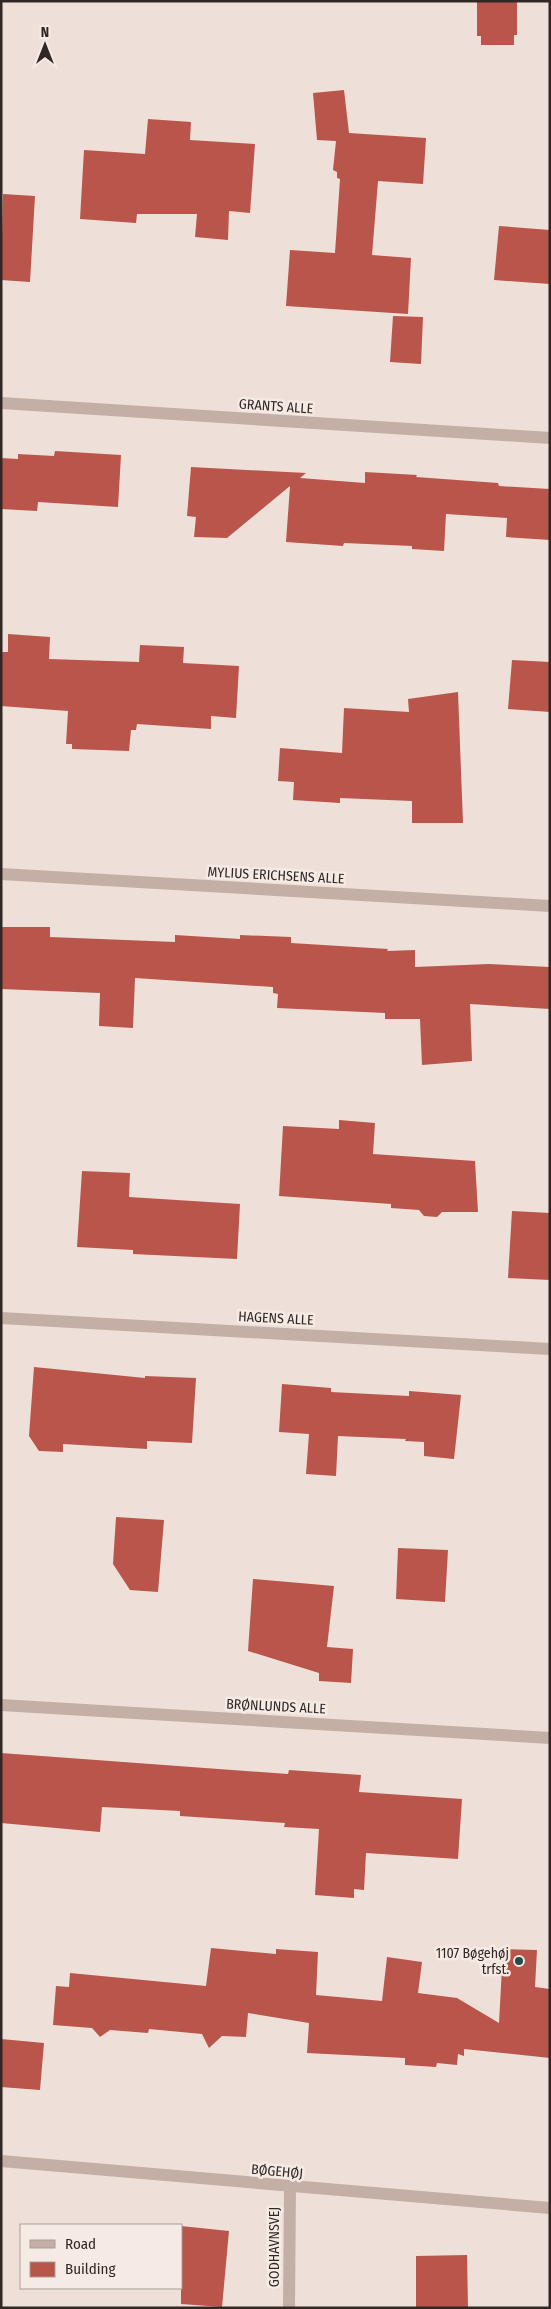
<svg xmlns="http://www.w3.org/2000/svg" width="551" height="2309" font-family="'Fira Sans Condensed',sans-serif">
	<rect width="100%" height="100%" fill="#eee0d8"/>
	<g fill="#b9554b">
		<polygon points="477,1 517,1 517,35 514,35 514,45 481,45 481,36 477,36"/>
		<polygon points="344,90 349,133 426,138 423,184 378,181 372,255 411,258 408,314 286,306 290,250 335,253 340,179 337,178 337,172 333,170 336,141 317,140 313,93"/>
		<polygon points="148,119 191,122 190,140 255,144 250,213 229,211 228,240 195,237 197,214 137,214 136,223 80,219 84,150 145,154"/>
		<polygon points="3,194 35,196 30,282 1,280"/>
		<polygon points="499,226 550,230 550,284 494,280"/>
		<polygon points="393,316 423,317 421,364 390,362"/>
		<polygon points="55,451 121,455 118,507 38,502 37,511 1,509 1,458 18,459 18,454 54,456"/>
		<polygon points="191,467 306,473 300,478 365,483 365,472 417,475 416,477 498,483 499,486 550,489 550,540 506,537 507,518 446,514 444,551 412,549 412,546 344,543 343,546 286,542 290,486 227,538 194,537 196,517 187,516"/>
		<polygon points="8,634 50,637 49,659 139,662 140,645 184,647 183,663 239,666 236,718 211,716 211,729 137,724 136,730 131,730 129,751 72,749 72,744 66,744 68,711 1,706 1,652 8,652"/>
		<polygon points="512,660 550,662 550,712 508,709"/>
		<polygon points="458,692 463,823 412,823 412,801 340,798 340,803 293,800 294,782 278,781 280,748 342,753 344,708 409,712 408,699"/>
		<polygon points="1,927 50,927 50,937 175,942 175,935 240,939 240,935 291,937 291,943 388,949 387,951 415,950 415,967 489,964 550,967 550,1009 470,1004 472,1061 422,1065 420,1019 385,1019 385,1013 277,1008 278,994 273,993 273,987 135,978 133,1028 99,1026 100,993 1,989"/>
		<polygon points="339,1120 375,1123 373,1154 475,1161 478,1212 442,1212 437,1217 424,1216 419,1210 391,1208 391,1204 279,1196 283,1126 339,1129"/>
		<polygon points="82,1171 130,1173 129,1197 240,1204 237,1259 133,1254 133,1250 77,1247"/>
		<polygon points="512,1211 550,1213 550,1280 508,1278"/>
		<polygon points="34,1367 145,1378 145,1376 196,1378 192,1443 147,1441 147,1449 63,1444 63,1452 39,1451 29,1436"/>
		<polygon points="282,1384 331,1388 331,1392 409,1396 409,1391 461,1395 454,1459 424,1456 424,1442 405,1441 406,1439 338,1436 336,1476 306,1474 309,1434 279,1432"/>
		<polygon points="116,1517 164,1520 158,1592 130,1590 113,1564"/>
		<polygon points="398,1548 448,1550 445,1602 396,1599"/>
		<polygon points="253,1579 334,1586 327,1647 353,1649 351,1683 319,1681 319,1673 248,1651"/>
		<polygon points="1,1753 288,1774 289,1770 361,1775 359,1792 462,1799 458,1859 366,1853 364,1890 354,1889 354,1898 315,1895 319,1829 284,1827 285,1823 180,1816 180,1811 102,1807 100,1832 1,1823"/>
		<polygon points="211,1948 276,1954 276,1949 318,1952 316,1995 382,2001 387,1957 422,1962 418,1993 457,1998 499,2023 503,1949 537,1950 535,1987 550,1989 550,2058 464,2049 464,2056 458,2054 457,2065 437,2063 436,2067 405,2065 405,2058 307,2053 309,2023 248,2013 246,2037 222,2036 209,2048 202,2034 149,2029 148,2033 110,2030 100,2037 92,2028 53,2025 56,1986 69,1987 70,1973 206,1986"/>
		<polygon points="1,2039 44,2043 40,2090 1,2087"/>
		<polygon points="181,2226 229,2231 222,2307 181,2304"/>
		<polygon points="467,2255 468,2308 416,2308 416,2256"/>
	</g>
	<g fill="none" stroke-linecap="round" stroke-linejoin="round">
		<g stroke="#c4afa6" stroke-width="12">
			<polyline points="1,403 550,438"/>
			<polyline points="1,874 550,906"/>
			<polyline points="1,1318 550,1349"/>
			<polyline points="1,1705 550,1738"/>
			<polyline points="1,2161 550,2208"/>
			<polyline points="289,2308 290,2187"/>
		</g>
	</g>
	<circle fill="#204e4a" stroke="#f6ebe4" stroke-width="2" cx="519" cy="1961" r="5"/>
	<g text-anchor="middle" stroke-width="5" stroke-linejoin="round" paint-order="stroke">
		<g font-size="14" fill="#312826" stroke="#f6ebe4">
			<text transform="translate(276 406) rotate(4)" y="5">GRANTS ALLE</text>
			<text transform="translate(276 875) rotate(3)" y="5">MYLIUS ERICHSENS ALLE</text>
			<text transform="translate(276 1318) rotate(3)" y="5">HAGENS ALLE</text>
			<text transform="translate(276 1706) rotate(3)" y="5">BRØNLUNDS ALLE</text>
			<text transform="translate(277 2171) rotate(5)" y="5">BØGEHØJ</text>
			<text transform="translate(274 2247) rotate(-90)" y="5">GODHAVNSVEJ</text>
		</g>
		<g font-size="14" fill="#312826" stroke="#f6ebe4" text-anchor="end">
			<text x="509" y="1958">1107 Bøgehøj<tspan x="509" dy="16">trfst.</tspan></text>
		</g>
	</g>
	<rect width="551" height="2309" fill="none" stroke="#312826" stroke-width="5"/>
	<rect x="20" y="2224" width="162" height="65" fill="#f6ebe4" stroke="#a79d98"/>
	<rect x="30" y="2240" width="25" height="8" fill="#c4afa6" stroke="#a79d98"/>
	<text x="65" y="2249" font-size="15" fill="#312826">Road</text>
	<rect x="30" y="2262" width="25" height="15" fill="#b9554b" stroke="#a79d98"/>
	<text x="65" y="2274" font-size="15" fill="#312826">Building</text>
	<g transform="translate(45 45)" stroke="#f6ebe4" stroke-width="4" paint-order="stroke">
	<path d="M0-4L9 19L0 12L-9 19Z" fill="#312826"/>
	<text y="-8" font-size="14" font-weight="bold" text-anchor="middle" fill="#312826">N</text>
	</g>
</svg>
